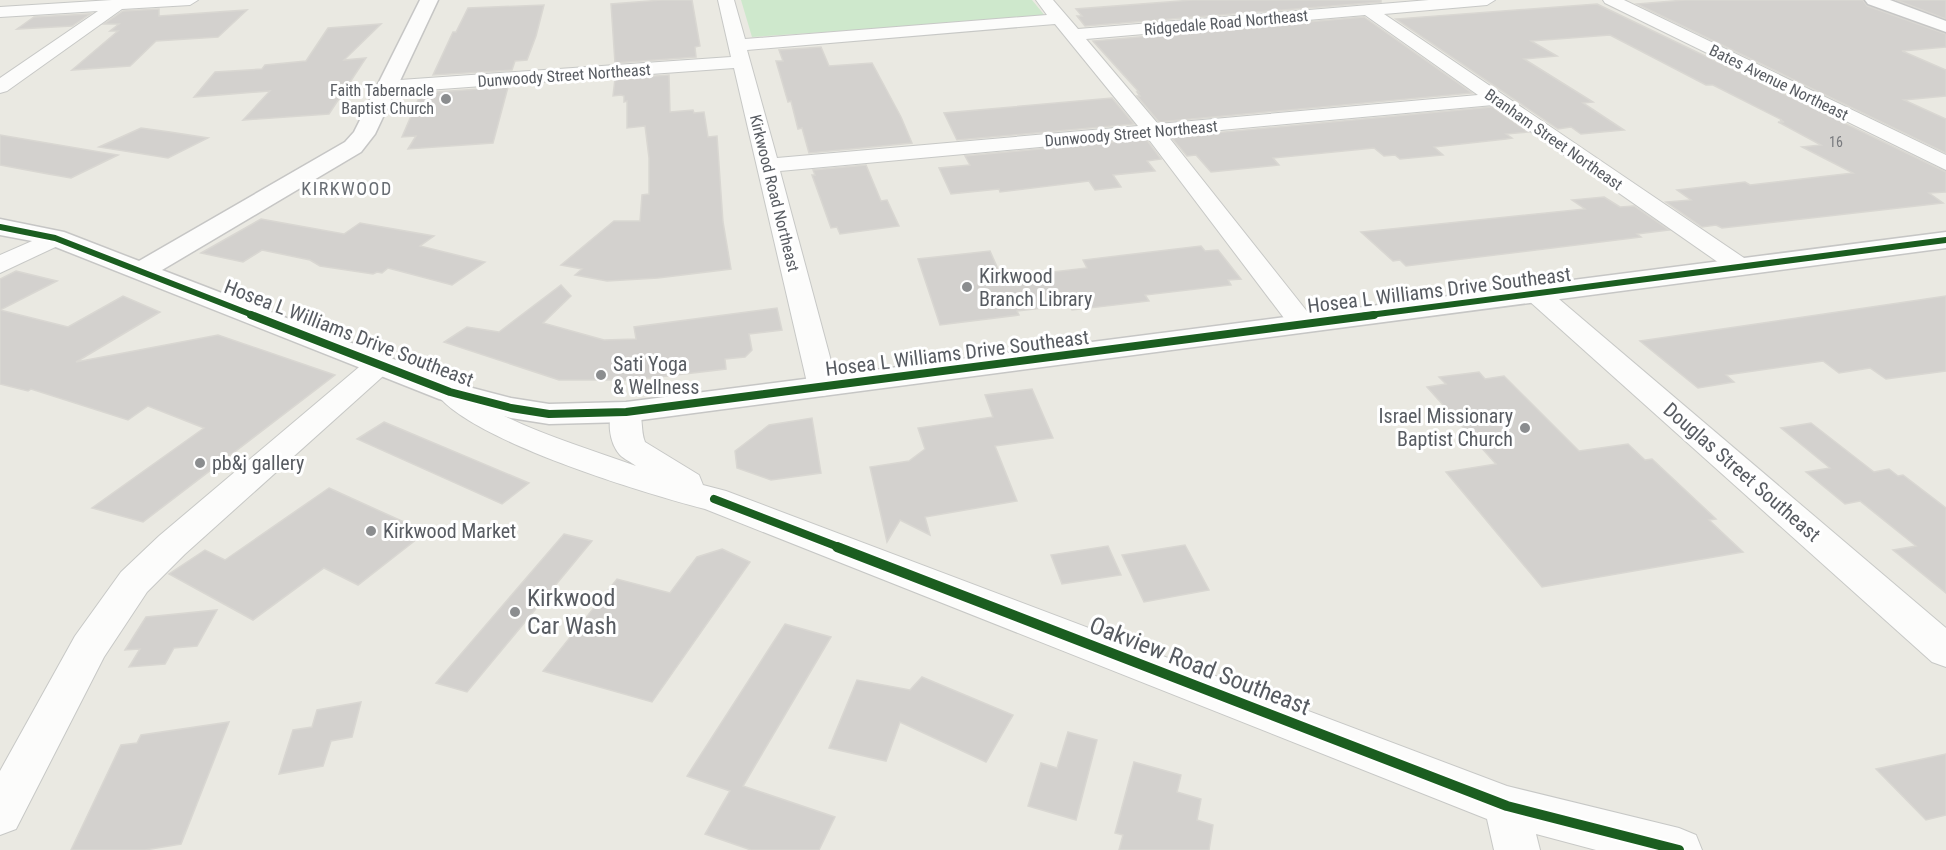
<svg xmlns="http://www.w3.org/2000/svg" width="1946" height="850" font-family="'Roboto Condensed',sans-serif">
	<rect width="100%" height="100%" fill="#eae9e2"/>
	<polygon fill="#cee8cc" points="741,0 1032,0 1046,17 752,37"/>
	<g fill="#d3d1ce" stroke="#d9d7d2" stroke-width="1.5">
		<polygon points="662,0 692,0 700,46 695,47 696,57 615,63 611,4"/>
		<polygon points="1193,0 1381,0 1381,2 1085,26 1077,16 1082,16 1076,9"/>
		<polygon points="1685,0 1863,0 1867,6 1946,34 1946,47 1902,51 1946,70 1946,96 1904,100 1946,119 1946,153 1637,4"/>
		<polygon points="1896,0 1946,0 1946,19"/>
		<polygon points="1597,4 1946,172 1946,192 1929,193 1943,203 1722,228 1716,225 1702,227 1666,202 1691,200 1677,190 1745,182 1750,185 1853,173 1802,147 1821,145 1778,122 1784,122 1780,120 1782,120 1713,85 1706,85 1610,35 1531,41 1557,56 1524,59 1593,102 1583,103 1624,130 1581,134 1571,127 1558,129 1396,19"/>
		<polygon points="544,5 536,36 527,60 515,61 512,70 433,75 453,32 456,32 468,8"/>
		<polygon points="159,9 159,16 247,10 218,37 156,41 130,66 72,70 118,31 110,31 119,24 104,24 123,11"/>
		<polygon points="90,14 72,26 17,29 34,17"/>
		<polygon points="1364,17 1472,93 1159,122 1137,96 1140,96 1137,92 1139,92 1093,41"/>
		<polygon points="381,24 344,60 366,58 329,114 243,120 270,91 194,97 215,72 262,69 265,65 306,61 328,28"/>
		<polygon points="821,47 829,66 872,63 901,117 912,143 809,153 802,128 798,129 791,101 788,102 776,61 783,61 779,50"/>
		<polygon points="669,75 670,112 693,110 694,113 704,112 708,137 717,136 723,222 731,269 658,278 607,281 575,275 582,269 561,265 614,221 640,221 642,195 649,194 649,158 645,126 627,128 627,101 624,102 624,96 621,95 613,96 615,79"/>
		<polygon points="508,87 493,143 408,149 416,136 402,137 421,93"/>
		<polygon points="1112,98 1134,124 957,140 944,113"/>
		<polygon points="1492,107 1528,132 1506,134 1512,138 1506,139 1434,147 1443,155 1400,159 1395,155 1384,156 1374,148 1273,158 1279,165 1211,172 1196,155 1187,156 1171,137"/>
		<polygon points="141,128 170,132 208,138 168,158 99,147"/>
		<polygon points="0,135 118,155 71,178 48,174 0,165"/>
		<polygon points="1146,139 1161,159 1147,161 1155,171 1113,175 1121,187 1095,190 1089,181 1000,192 999,189 951,194 939,168 970,165 965,156"/>
		<polygon points="866,165 881,201 887,200 899,226 840,234 837,227 831,228 812,175 815,175 813,170"/>
		<polygon points="1604,197 1620,207 1634,206 1669,230 1637,234 1641,237 1406,266 1400,260 1393,261 1361,232 1585,209 1572,200"/>
		<polygon points="261,219 344,234 360,223 434,236 420,246 485,262 452,285 388,268 382,273 377,272 373,274 320,266 310,260 262,250 243,262 201,253"/>
		<polygon points="1201,246 1205,251 1218,250 1241,279 1228,280 1231,285 1145,295 1149,301 1072,310 1069,305 1017,311 1019,315 940,325 918,259 990,251 1002,278 1087,268 1083,260"/>
		<polygon points="16,271 57,281 0,310 68,327 123,296 160,312 76,362 218,335 335,375 143,522 92,508 204,428 148,406 128,420 31,389 28,391 0,384 0,279"/>
		<polygon points="561,285 571,296 543,323 604,340 636,339 634,327 777,308 782,330 749,334 752,350 745,357 725,359 726,369 634,380 559,380 444,342 467,327 499,332"/>
		<polygon points="1946,296 1946,371 1886,379 1870,368 1839,373 1823,361 1726,375 1734,382 1698,388 1640,341"/>
		<polygon points="1479,372 1485,379 1504,376 1579,451 1628,444 1645,460 1652,459 1716,519 1709,520 1743,552 1542,587 1446,472 1496,464 1427,387 1446,384 1439,377"/>
		<polygon points="1032,389 1053,438 995,446 1017,501 925,517 930,535 900,520 887,542 870,467 909,461 925,449 918,428 993,417 985,395"/>
		<polygon points="812,418 821,473 771,480 737,468 735,451 769,425"/>
		<polygon points="384,422 529,483 502,504 357,439"/>
		<polygon points="1811,423 1874,472 1889,469 1898,476 1903,475 1946,508 1946,593 1893,550 1916,546 1860,501 1845,504 1806,472 1830,468 1781,428"/>
		<polygon points="329,488 426,532 358,585 324,568 253,620 169,574 205,550 225,560"/>
		<polygon points="564,534 592,541 467,692 436,683"/>
		<polygon points="1185,545 1209,590 1144,602 1122,555"/>
		<polygon points="1108,546 1121,575 1062,584 1051,555"/>
		<polygon points="722,549 750,562 652,702 543,671 617,579 670,593 697,557"/>
		<polygon points="217,610 197,646 174,648 165,664 129,667 140,649 125,650 146,617"/>
		<polygon points="785,624 831,637 743,786 835,817 819,850 751,850 705,834 730,791 687,776"/>
		<polygon points="922,677 1013,715 986,762 900,722 886,761 829,748 857,680 910,690"/>
		<polygon points="361,702 352,737 331,741 323,766 279,774 293,730 312,727 317,710"/>
		<polygon points="229,722 181,844 145,850 71,850 121,745 137,743 141,735"/>
		<polygon points="1068,732 1097,740 1076,820 1028,806 1041,763 1057,768"/>
		<polygon points="1946,754 1946,815 1926,820 1876,769"/>
		<polygon points="1134,762 1181,775 1177,792 1201,799 1197,820 1213,825 1209,850 1119,850 1123,835 1115,833"/>
	</g>
	<g fill="none" stroke-linecap="round" stroke-linejoin="round">
		<g stroke="#c7c8c6" stroke-width="2">
			<g id="street">
				<polygon points="112,0 198,0 190,5 122,9 7,91 0,93 0,78 98,11 0,17 0,7"/>
				<path d="M718,0H734L745,39L1047,15L1036,0H1053L1078,29L1429,0H1495L1487,5L1384,14L1750,262L1754,267L1750,272L1741,275L1732,272L1493,105L1167,135L1317,324L1313,330L1303,332L1293,330L1147,137L780,171L838,387L834,393L823,396L812,393L808,387L734,68L386,93L379,91L376,87L379,83L386,81L731,57ZM1365,15L1478,95L1158,124L1086,39ZM1055,24L1138,126L777,158L747,50Z"/>
				<polygon points="1603,0 1624,0 1946,155 1946,170 1605,3"/>
				<polygon points="55,231 64,233 67,238 64,243 0,273 0,255"/>
				<polygon points="1537,286 1546,288 1946,628 1946,667 1932,662 1528,300 1524,294 1528,288"/>
				<polygon points="381,354 391,357 396,363 391,369 185,554 147,592 104,657 16,829 0,835 0,771 75,636 121,572 159,536 371,357"/>
				<path d="M450,383C466,387 475,399 489,408C532,432 589,449 636,466C631,462 624,459 620,455C609,443 606,419 615,405L626,402L637,405C644,416 640,430 645,442L699,475L703,485L726,491L1507,786L1679,828L1696,835L1702,850H1596L1536,834L1540,850H1494L1487,819L705,509C646,494 468,440 435,392L439,386Z"/>
			</g>
		</g>
		<g stroke="#c6c6c5" stroke-width="3">
			<g id="secondary">
				<polygon points="420,0 438,0 375,134 361,152 162,270 461,385 511,398 549,404 626,402 1946,232 1946,248 626,422 549,424 511,418 439,399 48,244 0,235 0,219 64,232 139,261 345,142 354,132"/>
				<polygon points="1865,0 1890,0 1946,21 1946,32 1868,4"/>
			</g>
		</g>
		<use href="#street" fill="#fcfcfb" fill-rule="evenodd"/>
		<use href="#secondary" fill="#fcfcfb" fill-rule="evenodd"/>
		<g stroke="#fff" stroke-width="9">
			<g id="cycleway-far2">
				<polyline points="0,227 55,238 255,316"/>
				<polyline points="1362,316 1946,240"/>
			</g>
		</g>
		<g stroke="#fff" stroke-width="11">
			<g id="cycleway-far1">
				<polyline points="251,315 450,392 511,408 549,414 626,412 1374,315"/>
				<polyline points="714,499 841,548"/>
			</g>
		</g>
		<g stroke="#fff" stroke-width="14">
			<polyline id="cycleway" points="837,547 1507,806 1679,850"/>
		</g>
		<use href="#cycleway-far2" stroke="#1b5e20" stroke-width="6"/>
		<use href="#cycleway-far1" stroke="#1b5e20" stroke-width="8"/>
		<use href="#cycleway" stroke="#1b5e20" stroke-width="10"/>
	</g>
	<g fill="#8b8d8f" stroke="#fff" stroke-width="2">
		<circle cx="446" cy="99" r="6"/>
		<circle cx="967" cy="287" r="6"/>
		<circle cx="601" cy="375" r="6"/>
		<circle cx="1525" cy="428" r="6"/>
		<circle cx="200" cy="463" r="6"/>
		<circle cx="371" cy="531" r="6"/>
		<circle cx="515" cy="612" r="6"/>
	</g>
	<g text-anchor="middle" stroke-width="6" stroke-linejoin="round" paint-order="stroke">
		<g font-size="14" fill="#787a7e">
			<text x="1836" y="147">16</text>
		</g>
		<g font-size="16" fill="#585c62" stroke="#fff">
			<text transform="translate(1226 22) rotate(-5)" y="6">Ridgedale Road Northeast</text>
			<text transform="translate(564 75) rotate(-4)" y="6">Dunwoody Street Northeast</text>
			<text transform="translate(1779 82) rotate(26)" y="6">Bates Avenue Northeast</text>
			<text transform="translate(1131 133) rotate(-5)" y="6">Dunwoody Street Northeast</text>
			<text transform="translate(1554 139) rotate(35)" y="6">Branham Street Northeast</text>
			<text transform="translate(775 193) rotate(76)" y="6">Kirkwood Road Northeast</text>
		</g>
		<g font-size="16" fill="#585c62" stroke="#fff" text-anchor="end">
			<text x="434" y="96">Faith Tabernacle<tspan x="434" dy="18">Baptist Church</tspan></text>
		</g>
		<g font-size="18" letter-spacing="1.5" fill="#696e74" stroke="#fff">
			<text x="347" y="195">KIRKWOOD</text>
		</g>
		<g font-size="20" fill="#585c62" stroke="#fff" text-anchor="start">
			<text x="979" y="283">Kirkwood<tspan x="979" dy="23">Branch Library</tspan></text>
			<text x="613" y="371">Sati Yoga<tspan x="613" dy="23">&amp; Wellness</tspan></text>
			<text x="1513" y="423" text-anchor="end">Israel Missionary<tspan x="1513" dy="23">Baptist Church</tspan></text>
			<text x="212" y="470">pb&amp;j gallery</text>
			<text x="383" y="538">Kirkwood Market</text>
		</g>
		<g font-size="20" fill="#585c62" stroke="#fff">
			<text transform="translate(1439 290) rotate(-7)" y="7">Hosea L Williams Drive Southeast</text>
			<text transform="translate(349 333) rotate(21)" y="7">Hosea L Williams Drive Southeast</text>
			<text transform="translate(957 353) rotate(-7)" y="7">Hosea L Williams Drive Southeast</text>
			<text transform="translate(1742 472) rotate(41)" y="7">Douglas Street Southeast</text>
		</g>
		<g font-size="24" fill="#585c62" stroke="#fff" text-anchor="start">
			<text x="527" y="606">Kirkwood<tspan x="527" dy="28">Car Wash</tspan></text>
		</g>
		<g font-size="24" fill="#585c62" stroke="#fff">
			<text transform="translate(1200 666) rotate(21)" y="8">Oakview Road Southeast</text>
		</g>
	</g>
</svg>
